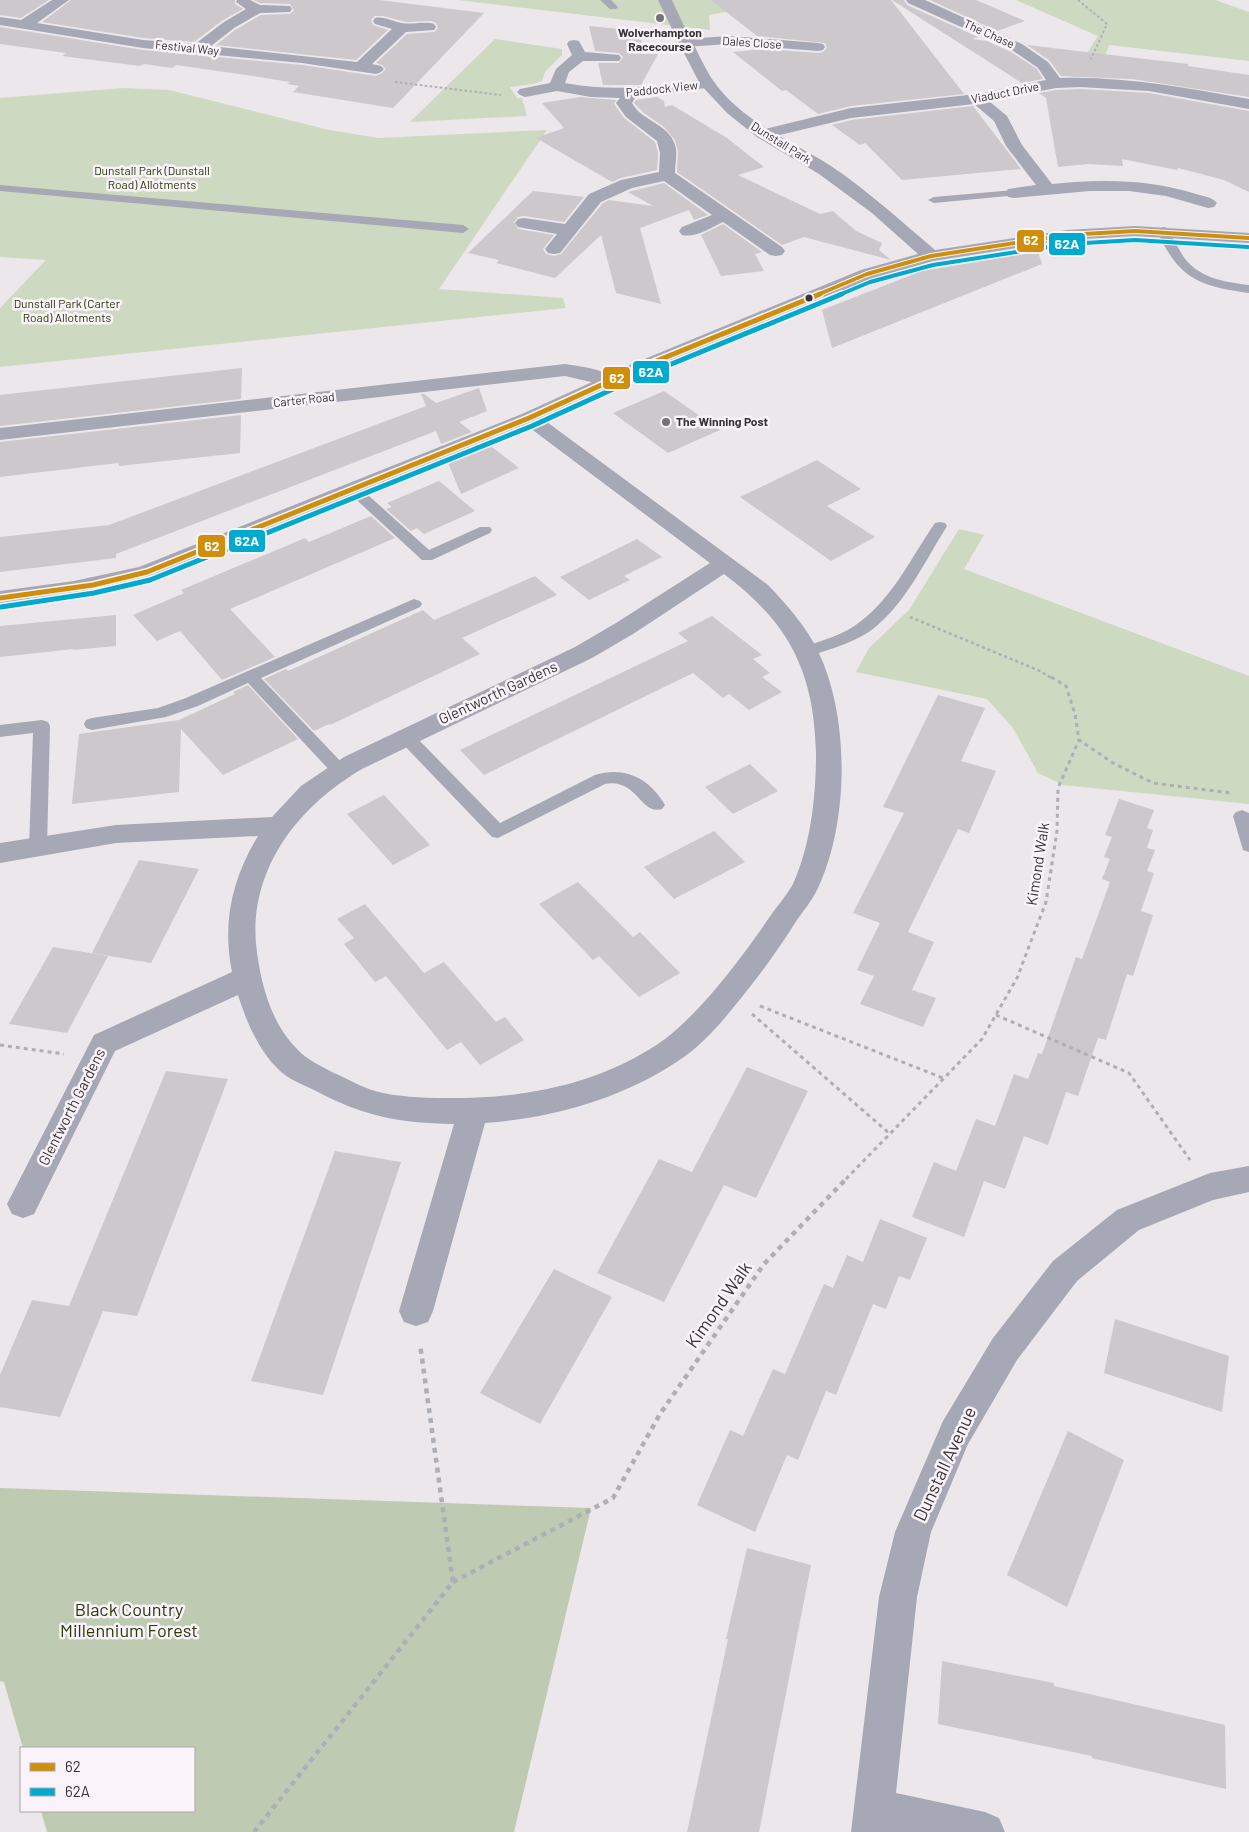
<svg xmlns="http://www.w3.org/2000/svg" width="1249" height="1832" font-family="Barlow,sans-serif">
	<rect width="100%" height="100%" fill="#ebe7eb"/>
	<g fill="#ced9c1">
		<polygon points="458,0 767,0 736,10 709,15 710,30"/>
		<polygon points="1016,0 1215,0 1249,12 1249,61 1109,45 1097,77 1072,77 1098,36"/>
		<polygon points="495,39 562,49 562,55 545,72 542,81 533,84 510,87 517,98 522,98 527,116 410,122"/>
		<polygon points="123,88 169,90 329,130 379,138 547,130 439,289 563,298 566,308 0,367 0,308 46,260 0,257 0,98"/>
		<polygon points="959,529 984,535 964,569 1249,676 1249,804 1063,785 1038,773 1013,728 987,699 856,672 869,648 909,610"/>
	</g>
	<polygon fill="#bfcab2" points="0,1488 591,1508 514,1832 47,1832 41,1811 194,1811 194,1748 23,1748 4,1682 0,1681"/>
	<g fill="#ccc8cc">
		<polygon points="0,0 49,0 21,18 0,15"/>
		<polygon points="71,0 235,0 235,4 243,9 223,20 194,42 143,38 42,22"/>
		<polygon points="254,0 379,0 484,13 393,108 293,92 299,86 287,84 290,82 253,76 176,65 172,68 144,64 140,66 62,56 66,53 0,44 0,27 143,50 302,65 376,76 382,73 386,69 382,65 376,63 407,34 434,32 438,28 436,23 431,21 406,22 383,16 375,16 371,20 373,25 388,30 356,60 216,45 235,30 261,15 290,14 294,10 290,4 260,3"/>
		<polygon points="711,0 891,0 964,94 851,106 818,114 786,90 782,91 733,52 764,49 818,53 823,52 827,48 825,43 757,36"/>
		<polygon points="892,0 904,0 907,5 978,37 972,39 987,41 1011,52 1037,69 1043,79 1022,83"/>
		<polygon points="930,0 976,0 1025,21 997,31"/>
		<polygon points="589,26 641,31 642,54 658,54 641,85 603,85 598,63 619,63 623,57 619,53 595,51"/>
		<polygon points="1027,45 1188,64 1188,66 1249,75 1249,97 1132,79 1061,76 1049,60"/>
		<polygon points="1080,89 1149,93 1249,111 1249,192 1224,180 1178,168 1177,170 1122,159 1123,166 1088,164 1058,167 1046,98 1039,93 1056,90"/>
		<polygon points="580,97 616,100 614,104 624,118 655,142 658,153 657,170 621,178 612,182 536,138 564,128 542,103"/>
		<polygon points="657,97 664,101 665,107 672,105 727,138 764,167 738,175 820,214 833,211 856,231 882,243 879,250 891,260 804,237 782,245 677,172 678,152 675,140 664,127 644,113 634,103 636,100"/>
		<polygon points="973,106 1021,169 902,180 865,143 860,145 832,125 851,120"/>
		<polygon points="664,183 708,215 694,220 689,210 640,228 661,304 616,293 601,235 555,278 496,263 499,260 468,253 533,191 584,197 564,222 524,216 518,217 514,222 518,229 554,235 543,249 546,254 554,256 561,254 602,204 609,200 653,206 628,192"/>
		<polygon points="723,224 762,252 755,254 764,271 721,276 701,235"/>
		<polygon points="1038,252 1042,264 832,348 822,310 922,271"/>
		<polygon points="242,368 241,399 0,426 0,395"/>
		<polygon points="479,388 487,411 459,422 472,432 441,444 436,431 116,554 116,558 0,572 0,537 109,525 426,406 421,394 424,394 436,403"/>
		<polygon points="664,391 720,430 668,453 613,413"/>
		<polygon points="241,415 240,453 119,466 118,463 0,477 0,442"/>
		<polygon points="488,444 519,468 461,494 447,460"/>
		<polygon points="817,460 861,489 827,506 875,537 831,561 740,497"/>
		<polygon points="439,481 475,511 424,534 417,528 411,531 386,509 392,507 387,503"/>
		<polygon points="371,516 395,538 230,609 275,657 222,680 180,631 157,641 133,615 184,593 181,590 305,538 309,542"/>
		<polygon points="637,539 662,557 624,576 630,580 589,600 560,577"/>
		<polygon points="535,576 557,595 462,638 480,654 330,725 329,724 314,731 264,679 286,669 288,671 423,610 434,620"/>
		<polygon points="116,615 116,646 73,650 74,649 0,657 0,626"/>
		<polygon points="712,616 762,655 753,659 770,673 762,677 782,692 749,710 729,694 723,698 693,673 484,775 460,750 688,641 678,633"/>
		<polygon points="248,685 298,739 223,775 181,729 179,792 72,804 79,734 179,720 235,694 233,692"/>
		<polygon points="938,695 985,708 961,761 996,771 969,833 958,829 908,932 934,942 912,990 936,998 923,1027 860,1004 874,976 857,970 880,923 853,913 904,813 883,807"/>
		<polygon points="750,764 778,791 733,814 705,787"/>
		<polygon points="384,795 430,845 393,865 347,814"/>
		<polygon points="1119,799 1154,810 1147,828 1153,830 1147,848 1155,850 1147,871 1154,873 1141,911 1153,915 1133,976 1127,974 1106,1040 1098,1038 1078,1096 1066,1092 1048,1145 1024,1136 1005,1189 984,1181 964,1237 912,1217 934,1162 956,1171 976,1119 995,1126 1014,1074 1028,1079 1038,1053 1042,1054 1076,957 1082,959 1110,882 1102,879 1110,859 1104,857 1112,837 1105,835"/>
		<polygon points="714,831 745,862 674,899 644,867"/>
		<polygon points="139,860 199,869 151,963 92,953"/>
		<polygon points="578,882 633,937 640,932 680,973 639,997 599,956 593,960 539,904"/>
		<polygon points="365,904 424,973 444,962 496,1022 505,1017 524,1040 480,1065 461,1042 447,1050 386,976 375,982 344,944 354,938 337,919"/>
		<polygon points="53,947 108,956 67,1033 9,1024"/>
		<polygon points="747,1067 808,1091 756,1198 724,1185 664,1302 597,1273 659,1159 692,1172"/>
		<polygon points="166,1071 228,1079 137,1316 103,1311 60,1417 0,1407 0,1375 32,1300 69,1306"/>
		<polygon points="335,1151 401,1162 323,1395 251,1381"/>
		<polygon points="880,1219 927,1238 910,1280 899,1276 886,1309 873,1304 836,1395 826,1391 798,1460 787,1455 755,1532 697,1505 730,1430 743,1436 773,1369 785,1374 824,1284 833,1288 847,1255 863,1262"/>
		<polygon points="554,1269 612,1297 540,1424 480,1393"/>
		<polygon points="1115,1319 1229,1356 1222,1412 1104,1373"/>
		<polygon points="1068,1431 1124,1460 1067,1607 1007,1575"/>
		<polygon points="747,1548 811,1565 759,1832 687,1832 728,1639 726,1639"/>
		<polygon points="942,1661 1054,1683 1054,1686 1225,1725 1226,1789 1092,1758 1092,1756 938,1724"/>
	</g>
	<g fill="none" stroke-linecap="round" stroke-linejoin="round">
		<g stroke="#aeaeb6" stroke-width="2" stroke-dasharray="2.5 2.5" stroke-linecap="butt">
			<polyline points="1078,0 1107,24 1091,59"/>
			<polyline points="395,82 501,95"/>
		</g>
		<polyline stroke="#aeaeb6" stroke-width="2.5" stroke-dasharray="3 3" stroke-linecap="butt" points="910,617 1040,671 1053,679"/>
		<g stroke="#aeaeb6" stroke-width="3" stroke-dasharray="4 4" stroke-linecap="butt">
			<polyline points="1051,677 1066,686 1075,714 1079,740 1113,763 1153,783 1232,793"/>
			<polyline points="760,1006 943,1078"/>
			<polyline points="752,1014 889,1133"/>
			<polyline points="996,1015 1129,1073 1190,1160"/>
			<polyline points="0,1045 64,1054"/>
			<polyline points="846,1179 982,1039 1017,978 1046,902 1057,831 1058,788 1079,740"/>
		</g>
		<g stroke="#aeaeb6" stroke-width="4.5" stroke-dasharray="5 5" stroke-linecap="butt">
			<polyline points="453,1582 613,1498 660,1414 764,1264 847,1178"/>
			<polyline points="254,1832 453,1582 420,1344"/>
		</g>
		<g fill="#a7a8b5" fill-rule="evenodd">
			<polygon points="600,0 611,0 618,7 616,9 610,9"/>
			<polygon points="0,185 463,225 469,229 463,233 0,191"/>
			<polygon points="1014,190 1018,191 1020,193 1018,195 934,203 928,200 934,197"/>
			<path d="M1163,227L1167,228C1173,237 1177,247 1183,256C1198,278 1224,282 1249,285V293C1199,286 1179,279 1157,231Z"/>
			<polygon points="353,485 358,486 429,550 480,527 490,527 492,530 490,533 432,560 422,560 348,492 346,489 348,486"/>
			<path d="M940,522L945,523L947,526C925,561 906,603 873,629C856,642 833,648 813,655L807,656L801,655L799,651L801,647C822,641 844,635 861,621C894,596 912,556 935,523Z"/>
			<polygon points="414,599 420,601 422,604 420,607 261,678 346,767 349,771 346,775 340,777 334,775 248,683 198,706 166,717 92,730 86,728 84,724 86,720 92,718 158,708 186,698"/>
			<polygon points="42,720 48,722 50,726 47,847 44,852 38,854 32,852 29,847 33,733 0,737 0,725"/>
			<path d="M406,731L412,733L500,823L595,775C625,766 649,778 665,805L662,809C640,816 638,778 605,784L498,838L492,837L400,741L398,737L400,733Z"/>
			<polygon points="1242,810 1249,813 1249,852 1243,850 1233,816 1236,812"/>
		</g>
		<g fill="#a7a8b5" fill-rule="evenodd">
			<path d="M52,0H69L37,23L143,40L195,44L224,22L246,9L236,2L237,0H250L260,5L290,6L292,9L290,12L260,13L234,28L211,46L357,62L392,29L375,24L373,21L375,18C385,16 393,22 402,23C413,25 424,21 434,24L436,27L434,30L406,32L372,64L381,66L384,69L381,72L376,74L302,63L143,48L0,25V17L21,20Z"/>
			<polygon points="658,0 672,0 685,28 683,31 673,31"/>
			<path d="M906,0H925L1022,44L1048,62L1060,78C1124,76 1186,88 1249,99V109L1149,91L1080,87L1056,88L989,101L1007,116L1022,145L1052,184C1101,179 1149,179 1196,194C1203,196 1212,197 1217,203L1214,207L1208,208L1166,196L1129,191H1090L1014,198L1008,197L1006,193L1008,189L1036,185L1006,146L994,121L974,104L851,118L763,139L757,137L755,134L757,131L851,108L977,94L1046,80L1038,68L1012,50L908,3Z"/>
			<polygon points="729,36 818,43 823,44 825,47 823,50 818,51 729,44 685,47 680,46 678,43 680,40 685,39"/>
			<path d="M574,40L579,41L585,52L619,55L621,58L619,61H583L569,72L565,83C613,92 660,87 708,79L713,81L716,84L713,87L635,98L632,103C642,122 672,124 676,149C677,157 675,165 675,173L782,247L785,251L782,255L776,256L770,255L723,222C711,228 695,238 682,235L679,231L682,227L712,215L664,181L632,188L601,202L560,253L554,254L548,253L545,249L557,234L518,227L515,223L518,219L524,218L565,224L589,194L621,180L659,172L660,153L657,141L626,117L616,103L620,98L591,97L557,91L525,97L520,95L517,92L520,89L550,83L556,69L572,55L567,44L569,41Z"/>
			<path d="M565,364C580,367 607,368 617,382L614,386L607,388L591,382L565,376L0,440V428Z"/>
			<path d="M529,412L536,414L768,585C787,605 806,626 818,651C850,717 849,822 818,888C812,901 803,911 795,923C783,942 770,961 756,979C733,1008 709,1041 678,1061C621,1099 553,1118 485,1123L433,1311L428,1322L416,1326L404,1322L399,1311L454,1124C398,1123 363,1116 314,1090C301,1084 288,1079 278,1069C258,1049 246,1021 238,995L115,1051L34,1214L23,1218L12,1214L7,1204L94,1035L232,972C222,923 232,879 258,836L116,843L0,863V843L116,825L272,817L301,786L344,757L575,647L616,623L710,563L522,422L519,418L522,414ZM724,574C789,623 814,671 816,753C816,796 811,844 793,884C787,895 778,905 771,915C743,956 698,1017 658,1044C594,1086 520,1099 445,1098C422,1098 397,1097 375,1091C361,1087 348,1079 334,1073C321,1066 307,1060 297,1049C270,1022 260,981 256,944C250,867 299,806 362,769L592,658L633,634Z"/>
			<polygon points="1249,1166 1249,1192 1213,1200 1139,1230 1077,1281 1017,1360 968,1444 931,1532 917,1597 896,1793 985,1812 999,1818 1005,1832 851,1832 879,1597 895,1532 943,1421 993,1338 1053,1261 1117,1210 1210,1173"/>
		</g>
		<path fill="#a6a7b4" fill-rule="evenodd" d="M678,24L683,25L685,28C695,45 703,66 714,82C743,122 791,141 831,166C868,191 901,221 935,250L1067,230L1135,226L1249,233V243L1135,236L1067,240L933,261L873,278L639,375L536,422L155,577L93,592L0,605V591L74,581L139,567L522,414L625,367L861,270L918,254L872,213L819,174L757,137L727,113L700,84L671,28L673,25Z"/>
		<g stroke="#faf3fa" stroke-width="6">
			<polyline id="bus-1-far1" points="817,295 867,274 931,256 1067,235 1135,231 1249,238"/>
		</g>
		<g stroke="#faf3fa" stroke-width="8">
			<polyline id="bus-1" points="0,598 93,585 147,572 529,418 632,371 820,294"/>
		</g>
		<g stroke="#faf3fa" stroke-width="6">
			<polyline id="bus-2-far1" points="839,295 870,282 933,265 1068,244 1135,240 1248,247"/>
		</g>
		<g stroke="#faf3fa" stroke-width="8">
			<polyline id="bus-2" points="1,607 94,593 150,580 532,426 635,379 842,294"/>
		</g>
		<use href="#bus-1-far1" stroke="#d08f0b" stroke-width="4"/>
		<use href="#bus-1" stroke="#d08f0b" stroke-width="5"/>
		<use href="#bus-2-far1" stroke="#00a9ce" stroke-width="4"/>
		<use href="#bus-2" stroke="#00a9ce" stroke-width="5"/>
	</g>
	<g fill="#757376" stroke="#faf3fa" stroke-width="2">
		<circle cx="660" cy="18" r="5"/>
		<circle cx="666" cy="422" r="5"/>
	</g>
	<circle fill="#363437" stroke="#faf3fa" stroke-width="2" cx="809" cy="298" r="4.5"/>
	<g text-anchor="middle" stroke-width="5" stroke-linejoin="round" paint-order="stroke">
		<g font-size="12" font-weight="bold" fill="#363437" stroke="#faf3fa">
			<text x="660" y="37">Wolverhampton<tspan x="660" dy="14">Racecourse</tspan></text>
			<text x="676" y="426" text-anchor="start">The Winning Post</text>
		</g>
		<g font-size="12" fill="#363437" stroke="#faf3fa">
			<text transform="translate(989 34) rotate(24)" y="4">The Chase</text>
			<text transform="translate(752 43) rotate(4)" y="4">Dales Close</text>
			<text transform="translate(187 48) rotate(6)" y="4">Festival Way</text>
			<text transform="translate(662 89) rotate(-6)" y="4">Paddock View</text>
			<text transform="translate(1005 93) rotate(-11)" y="4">Viaduct Drive</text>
			<text transform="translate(781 143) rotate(32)" y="4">Dunstall Park</text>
			<text transform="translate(304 400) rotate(-6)" y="4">Carter Road</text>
		</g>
		<g font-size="12" fill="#263b05" stroke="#faf3fa">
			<text x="152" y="175">Dunstall Park (Dunstall<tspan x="152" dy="14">Road) Allotments</tspan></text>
			<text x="67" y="308">Dunstall Park (Carter<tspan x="67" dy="14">Road) Allotments</tspan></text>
		</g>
		<g font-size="15" fill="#363437" stroke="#faf3fa">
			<text transform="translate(498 693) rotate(-25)" y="5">Glentworth Gardens</text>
			<text transform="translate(1038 864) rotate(-81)" y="5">Kimond Walk</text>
			<text transform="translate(72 1107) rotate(-63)" y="5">Glentworth Gardens</text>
		</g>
		<g font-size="18" fill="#363437" stroke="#faf3fa">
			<text transform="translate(719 1305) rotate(-55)" y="6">Kimond Walk</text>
			<text transform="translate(945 1464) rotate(-65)" y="6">Dunstall Avenue</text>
		</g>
		<g font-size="18" fill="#263b05" stroke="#faf3fa">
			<text x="129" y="1616">Black Country<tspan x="129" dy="21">Millennium Forest</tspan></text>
		</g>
	</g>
	<g stroke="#faf3fa" stroke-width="2">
		<rect x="1016" y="229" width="29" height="24" rx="5" fill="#d08f0b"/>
		<rect x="1048" y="232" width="38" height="24" rx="5" fill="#00a9ce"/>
		<rect x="632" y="360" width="38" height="24" rx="5" fill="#00a9ce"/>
		<rect x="602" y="366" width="29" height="24" rx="5" fill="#d08f0b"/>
		<rect x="228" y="529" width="38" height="24" rx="5" fill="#00a9ce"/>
		<rect x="197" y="534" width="29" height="24" rx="5" fill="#d08f0b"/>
	</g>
	<g font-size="14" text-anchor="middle" font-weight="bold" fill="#fff">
		<text x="1031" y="245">62</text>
		<text x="1067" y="249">62A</text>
		<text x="651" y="377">62A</text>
		<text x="617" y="383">62</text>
		<text x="247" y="546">62A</text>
		<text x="212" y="551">62</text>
	</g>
	<rect x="20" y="1747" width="175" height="65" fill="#faf3fa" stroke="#aca7ac"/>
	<rect x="30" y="1763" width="25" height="8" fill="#d08f0b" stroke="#aca7ac"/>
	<text x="65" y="1772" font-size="15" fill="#363437">62</text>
	<rect x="30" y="1788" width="25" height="8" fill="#00a9ce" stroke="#aca7ac"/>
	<text x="65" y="1797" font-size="15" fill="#363437">62A</text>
</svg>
